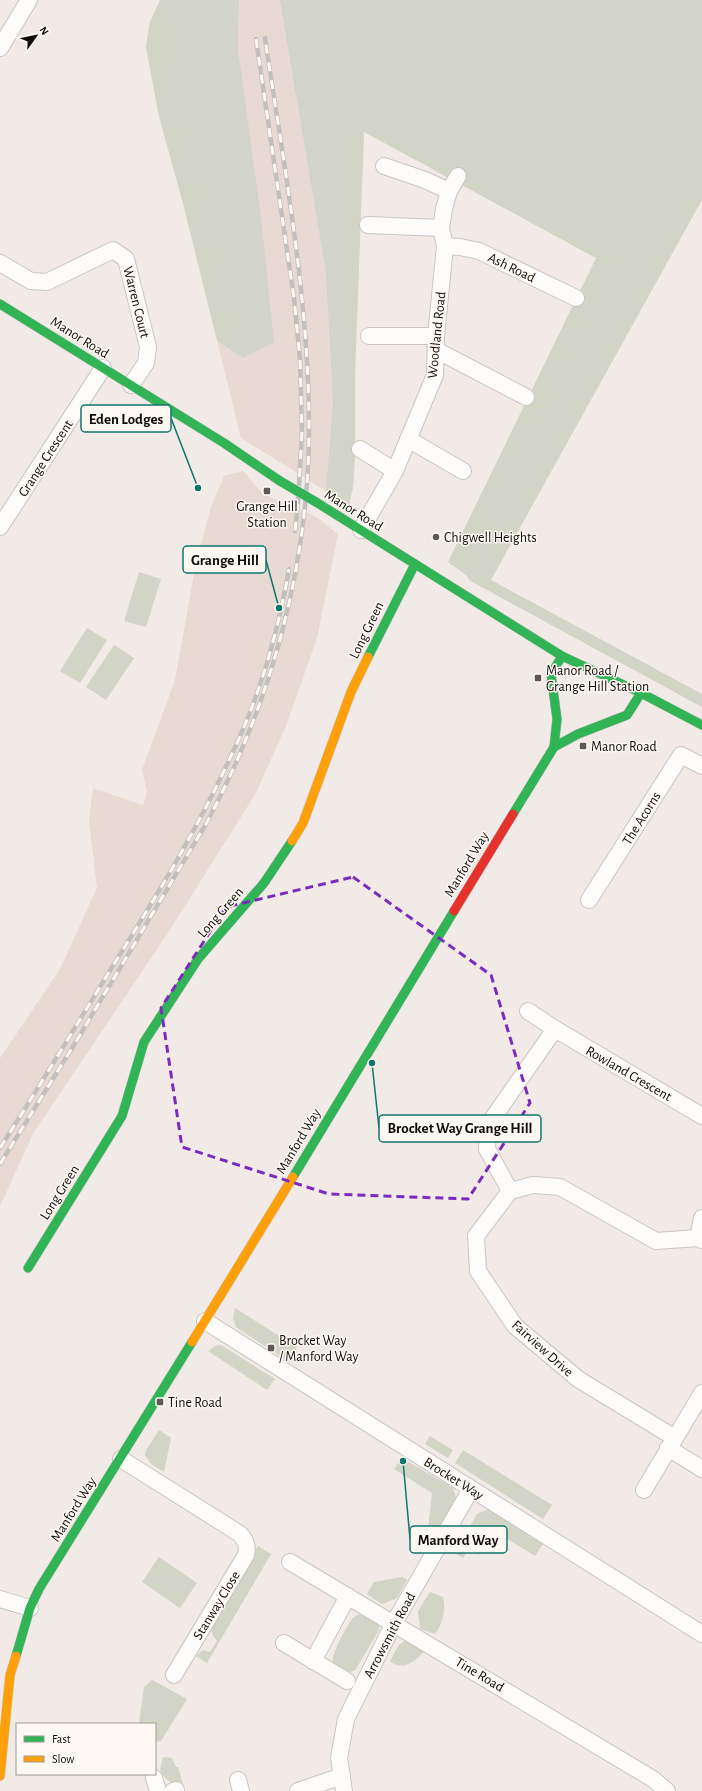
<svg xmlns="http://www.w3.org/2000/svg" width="702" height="1791" font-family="'Alegreya Sans',sans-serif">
	<rect width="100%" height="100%" fill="#f1eae6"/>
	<g fill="#e8dad2">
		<polygon points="160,0 353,0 364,132 355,373 355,457 353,487 348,510 326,491 241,438 184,207 159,116 146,47 150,22"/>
		<polygon points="243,471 263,494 315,516 338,534 317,638 286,726 256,793 166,936 34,1132 0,1206 0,1058 60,969 97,888 89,821 93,788 143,805 147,791 142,770 175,680 195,568 211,507 224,476"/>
	</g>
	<g fill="#d2d4c6">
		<polygon points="160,0 239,0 238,49 261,217 274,342 243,358 217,341 184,207 159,116 146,47 150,22"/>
		<polygon points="280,0 702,0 702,200 491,580 702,694 702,707 476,584 469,580 466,575 448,562 596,258 364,132 355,373 355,457 353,487 348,510 326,491 333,402 326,273"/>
		<polygon points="139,572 161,579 146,627 124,621"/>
		<polygon points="87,628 107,640 80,683 60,671"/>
		<polygon points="114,645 134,658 106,700 86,687"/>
		<polygon points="235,1308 297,1347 289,1362 236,1327 233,1318"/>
		<polygon points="221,1345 275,1379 267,1390 208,1351 215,1346"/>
		<polygon points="159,1430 171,1438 164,1472 151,1464 145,1455 146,1450"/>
		<polygon points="430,1436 453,1450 448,1458 425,1444"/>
		<polygon points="463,1450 552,1505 543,1519 455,1463"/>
		<polygon points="402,1458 453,1488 457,1500 433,1536 428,1530 432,1493 394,1469"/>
		<polygon points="491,1508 545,1541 535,1556 495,1531 478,1555 469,1549 463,1558 454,1553 477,1514"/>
		<polygon points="258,1546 271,1554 207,1663 196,1656 203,1650 210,1652 217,1641 213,1636 211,1628"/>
		<polygon points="159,1557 197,1583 180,1608 142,1582"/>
		<polygon points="402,1577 407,1580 397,1598 382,1604 367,1594 374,1582"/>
		<path d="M430,1592L443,1597C446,1610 443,1624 435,1634L420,1629L418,1611Z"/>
		<path d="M360,1614L366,1615L379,1624V1630L356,1669L351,1672C345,1671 335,1668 333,1661C331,1655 349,1621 354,1617C355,1616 359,1615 360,1614Z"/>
		<path d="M405,1641H412L424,1651C416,1661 402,1672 390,1661L399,1645Z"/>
		<polygon points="152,1680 187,1699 161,1741 155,1742 155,1724 139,1724 144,1687"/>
		<path d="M163,1757L172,1758L176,1767H178L185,1791H182L180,1783C169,1784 164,1778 160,1770Z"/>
	</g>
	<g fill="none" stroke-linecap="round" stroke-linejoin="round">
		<g stroke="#cac5c2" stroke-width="18">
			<g id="street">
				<polyline points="0,48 29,0"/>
				<polyline points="384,166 425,180 449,191"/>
				<polyline points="368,225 441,228"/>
				<polyline points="445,246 460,247 479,251 576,298"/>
				<polyline points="0,263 31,281 47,282 113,250 126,259 148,347 146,363 131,385"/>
				<polyline points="369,336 436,336"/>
				<polyline points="436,350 526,397"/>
				<polyline points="408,439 463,471"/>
				<polyline points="360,449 395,471"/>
				<polyline points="0,527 103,368"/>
				<polyline points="361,530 395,471 435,375 436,336 445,246 441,228 444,209 449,191 458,176"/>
				<polyline points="589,900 681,755 702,766"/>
				<polyline points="528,1011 555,1029 702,1116"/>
				<polyline points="510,1191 487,1149 488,1125 555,1029"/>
				<polyline points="698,1238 702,1218"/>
				<polyline points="205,1321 702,1634"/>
				<polyline points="675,1438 578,1379 515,1326 478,1271 476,1236 510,1191 533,1185 560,1187 656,1241 698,1238 702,1240"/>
				<polyline points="668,1448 702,1469"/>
				<path d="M121,1459L240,1534C246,1541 248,1546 246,1555L174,1675"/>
				<polyline points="644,1490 702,1393"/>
				<polyline points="290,1562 653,1779 667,1791"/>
				<polyline points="0,1599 30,1608"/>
				<polyline points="284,1643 347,1681"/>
				<polyline points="313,1661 348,1596"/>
				<polyline points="154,1778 158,1791"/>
				<polyline points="238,1780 241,1791"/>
				<polyline points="173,1791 176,1790"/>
				<polyline points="298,1791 342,1776"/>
				<polyline points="344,1791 339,1758 346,1719 394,1623 471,1489"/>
			</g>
		</g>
		<g stroke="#cac5c2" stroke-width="10">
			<g id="fast">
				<polyline points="0,304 224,443 280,481"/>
				<polyline points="316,502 562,656 641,693 702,725"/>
				<polyline points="368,657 415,564"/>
				<polyline points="554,747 557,719 551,674 562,656"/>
				<polyline points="513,814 554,747 578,734 627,715 641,693"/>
				<polyline points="293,1177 454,911"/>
				<polyline points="28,1268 122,1116 144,1042 198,959 264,883 292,841"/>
				<polyline points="16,1656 30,1608 39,1589 192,1342"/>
			</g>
		</g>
		<g stroke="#cac5c2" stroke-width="10">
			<g id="slow">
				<polyline points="292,841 303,823 351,692 368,657"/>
				<polyline points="192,1342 293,1177"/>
				<polyline points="0,1776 10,1675 16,1656"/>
			</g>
		</g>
		<g stroke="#cac5c2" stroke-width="10">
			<polyline id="jam" points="454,911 513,814"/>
		</g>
		<use href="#street" stroke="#fdfcfb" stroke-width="16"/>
		<use href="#fast" stroke="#30b455" stroke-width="9"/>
		<use href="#slow" stroke="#ff9f0a" stroke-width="9"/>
		<use href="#jam" stroke="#e5322d" stroke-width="9"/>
		<g stroke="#c1c0be" stroke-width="4.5">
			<g id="rail">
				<polyline points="256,39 294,298 300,359 302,432 298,503 295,531"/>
				<path d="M0,1148C39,1087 76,1026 114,964C156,897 198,828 231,756C259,698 278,633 289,569"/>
				<path d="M0,1164L74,1045L206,824C271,703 309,566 309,428C309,297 284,167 265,38"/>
			</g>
		</g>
		<use href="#rail" stroke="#fff7f2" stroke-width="3" stroke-dasharray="9" stroke-linecap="butt"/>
		<g stroke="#cac5c2" stroke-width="10" stroke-linecap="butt">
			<polyline id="fast-bridge" points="280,481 316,502"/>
		</g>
		<use href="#fast-bridge" stroke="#30b455" stroke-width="9"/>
	</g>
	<path fill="none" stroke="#7b2cbf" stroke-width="3" stroke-dasharray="8 5" stroke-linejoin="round" d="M353,877L491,975L530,1103L468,1199L329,1194L182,1147L161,1008L226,907Z"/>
	<g fill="#5e5956" stroke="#fff7f2" stroke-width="1.5">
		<rect x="263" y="487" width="8" height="8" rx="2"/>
		<circle cx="436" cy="537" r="4"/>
		<rect x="534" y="674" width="8" height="8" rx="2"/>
		<rect x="579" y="742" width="8" height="8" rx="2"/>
		<rect x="267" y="1344" width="8" height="8" rx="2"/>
		<rect x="156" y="1398" width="8" height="8" rx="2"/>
	</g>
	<g text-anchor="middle" stroke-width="3" stroke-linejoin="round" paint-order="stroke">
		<g font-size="14" fill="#0f0b09" stroke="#fff7f2">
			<text transform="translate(512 267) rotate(26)" y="5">Ash Road</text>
			<text transform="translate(137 302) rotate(76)" y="5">Warren Court</text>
			<text transform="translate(436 335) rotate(-84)" y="5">Woodland Road</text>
			<text transform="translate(80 337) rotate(32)" y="5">Manor Road</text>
			<text transform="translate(45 458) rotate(-57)" y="5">Grange Crescent</text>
			<text transform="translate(354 510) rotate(32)" y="5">Manor Road</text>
			<text transform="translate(366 630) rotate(-64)" y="5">Long Green</text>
			<text transform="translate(641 818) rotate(-58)" y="5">The Acorns</text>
			<text transform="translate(466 864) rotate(-59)" y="5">Manford Way</text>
			<text transform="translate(220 912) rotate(-49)" y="5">Long Green</text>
			<text transform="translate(629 1073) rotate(30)" y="5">Rowland Crescent</text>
			<text transform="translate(298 1141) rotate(-59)" y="5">Manford Way</text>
			<text transform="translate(59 1192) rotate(-58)" y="5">Long Green</text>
			<text transform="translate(543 1348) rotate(42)" y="5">Fairview Drive</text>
			<text transform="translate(454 1478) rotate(32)" y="5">Brocket Way</text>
			<text transform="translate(73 1509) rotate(-58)" y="5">Manford Way</text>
			<text transform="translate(216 1605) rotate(-59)" y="5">Stanway Close</text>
			<text transform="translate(389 1635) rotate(-62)" y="5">Arrowsmith Road</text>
			<text transform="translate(480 1674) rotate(31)" y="5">Tine Road</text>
		</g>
		<g font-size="14" fill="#0f0b09" stroke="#fff7f2" text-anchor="start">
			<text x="267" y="511" text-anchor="middle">Grange Hill<tspan x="267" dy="16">Station</tspan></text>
			<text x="444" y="542">Chigwell Heights</text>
			<text x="546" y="675">Manor Road /<tspan x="546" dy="16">Grange Hill Station</tspan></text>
			<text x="591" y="751">Manor Road</text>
			<text x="279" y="1345">Brocket Way<tspan x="279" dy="16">/ Manford Way</tspan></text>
			<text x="168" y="1407">Tine Road</text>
		</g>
	</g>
	<path fill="none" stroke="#0f766e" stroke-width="1.5" d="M198 488L171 418M279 608L266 560M372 1063L379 1128M403 1461L410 1539"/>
	<g fill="#0f766e" stroke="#fff7f2" stroke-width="1.5">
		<circle cx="198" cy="488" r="4"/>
		<circle cx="279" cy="608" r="4"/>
		<circle cx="372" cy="1063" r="4"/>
		<circle cx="403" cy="1461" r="4"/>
	</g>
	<g fill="#fff7f2" stroke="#0f766e" stroke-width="1.5">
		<rect x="81" y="405" width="90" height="27" rx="4"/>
		<rect x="183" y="546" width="83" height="27" rx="4"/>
		<rect x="379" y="1115" width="162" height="27" rx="4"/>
		<rect x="410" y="1526" width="97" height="27" rx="4"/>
	</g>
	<g font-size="15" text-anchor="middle" font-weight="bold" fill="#0f0b09">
		<text x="126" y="424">Eden Lodges</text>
		<text x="225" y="565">Grange Hill</text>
		<text x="460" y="1133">Brocket Way Grange Hill</text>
		<text x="458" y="1545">Manford Way</text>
	</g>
	<rect x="16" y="1723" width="140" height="52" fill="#fff7f2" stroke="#9f9995"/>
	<rect x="24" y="1736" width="20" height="6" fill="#30b455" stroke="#9f9995"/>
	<text x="52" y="1743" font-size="12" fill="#0f0b09">Fast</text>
	<rect x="24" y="1756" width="20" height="6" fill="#ff9f0a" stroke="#9f9995"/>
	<text x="52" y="1763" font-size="12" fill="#0f0b09">Slow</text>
	<g transform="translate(36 36) rotate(57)" stroke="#fff7f2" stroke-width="3" paint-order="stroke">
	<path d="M0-3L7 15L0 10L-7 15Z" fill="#0f0b09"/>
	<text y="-6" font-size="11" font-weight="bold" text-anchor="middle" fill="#0f0b09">N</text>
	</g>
</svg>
